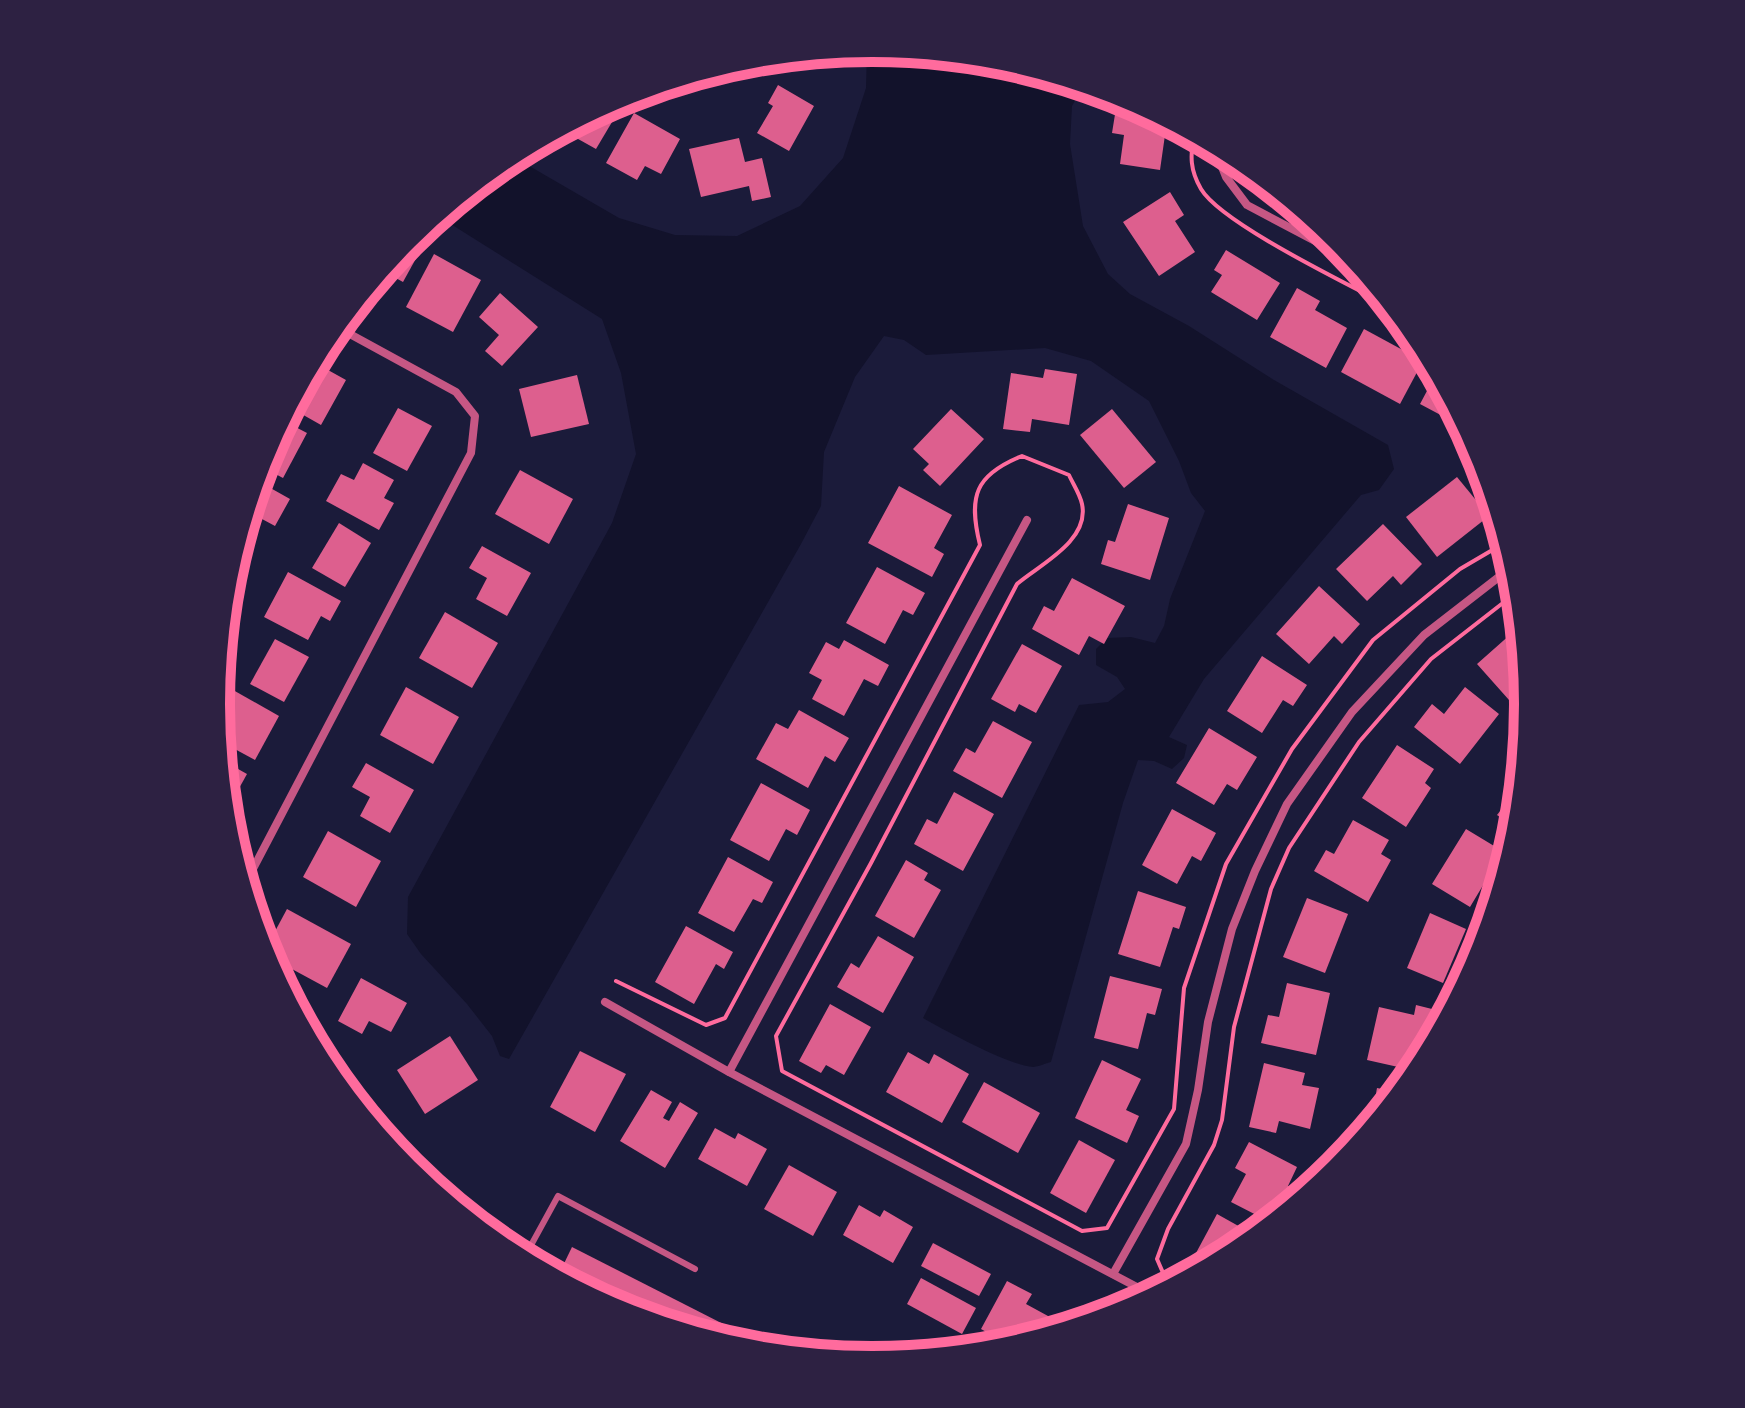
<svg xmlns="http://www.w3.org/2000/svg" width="1745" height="1408" font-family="'PT Sans',sans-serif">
	<rect width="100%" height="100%" fill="#1b1b3a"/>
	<path fill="#12122b" d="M873,48L1001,61L1083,86L1072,106L1070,144L1083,226L1108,274L1130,294L1189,326L1274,380L1388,445L1394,469L1379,490L1361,495L1204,679L1169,737L1187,745L1184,758L1172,769L1154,761L1138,760L1123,803L1051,1062C1046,1063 1038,1067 1033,1067C1008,1065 946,1031 923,1018L1079,705L1108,702L1125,689L1117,677L1096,665V649L1107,638L1131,637L1155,643L1164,626L1170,599L1205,511L1191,493L1179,461L1149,401L1091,361L1045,348L926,355L904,340L884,336L855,377L824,452L821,506L801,544L509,1059L500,1056L492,1036L467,1004L421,954L407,934L408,897L612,523L636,454L621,373L602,319L438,216L512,156L619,218L675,235L737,236L800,206L843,158L866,88L867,49Z"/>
	<g fill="#dd5f8e">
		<polygon points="835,52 837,59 803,67 800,55"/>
		<polygon points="778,85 814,106 789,151 757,133 773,106 768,103"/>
		<polygon points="1117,102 1139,106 1167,121 1160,170 1120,164 1124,135 1112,133"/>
		<polygon points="595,112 612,122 596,149 562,130"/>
		<polygon points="634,113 680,139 661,174 645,166 637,180 606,163"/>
		<polygon points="739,138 745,162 762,158 771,197 752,201 749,186 701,197 689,149"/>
		<polygon points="1170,192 1184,215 1175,221 1195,252 1159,276 1123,222"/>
		<polygon points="405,245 419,253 403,282 383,271"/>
		<polygon points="1226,250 1280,283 1257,320 1211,292 1222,275 1214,270"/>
		<polygon points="434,254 481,280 453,332 406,307"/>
		<polygon points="1297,288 1320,301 1315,310 1347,328 1326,368 1270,337"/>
		<polygon points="500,293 538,327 502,366 485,351 499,335 479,317"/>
		<polygon points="1364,329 1423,361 1400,404 1341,372"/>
		<polygon points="319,365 346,380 321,425 291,408 303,385 306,387"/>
		<polygon points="1045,369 1077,374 1069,425 1032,419 1030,432 1003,429 1011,373 1043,378"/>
		<polygon points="1436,374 1461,420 1465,428 1420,404"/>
		<polygon points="577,375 589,424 531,437 519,389"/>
		<polygon points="398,408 432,426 407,471 373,453"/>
		<polygon points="951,409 984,439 940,486 923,470 929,464 913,449"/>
		<polygon points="1112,409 1156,462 1124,488 1080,435"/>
		<polygon points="284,421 307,433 283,478 262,467 267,453"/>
		<polygon points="363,463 394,480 384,498 394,503 379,530 326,501 341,474 354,480"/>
		<polygon points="520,470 573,499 549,544 495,514"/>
		<polygon points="1457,477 1489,516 1437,557 1406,517"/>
		<polygon points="258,481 290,499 275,526 262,519 252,537 243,532"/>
		<polygon points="899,486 952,515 934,548 944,554 932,577 868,543"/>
		<polygon points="1128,504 1169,518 1150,580 1101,564 1108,540 1115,542"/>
		<polygon points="339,523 371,543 345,587 312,568"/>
		<polygon points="1383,524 1422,564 1401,585 1393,576 1367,601 1336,569"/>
		<polygon points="482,546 531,573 507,616 476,599 487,578 469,568"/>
		<polygon points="877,567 925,593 913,615 903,610 885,644 846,623"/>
		<polygon points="288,572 341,601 330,621 321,616 308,640 264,617"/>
		<polygon points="1072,578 1125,606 1104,644 1089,636 1079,655 1032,629 1044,606 1054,611"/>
		<polygon points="1319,586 1360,624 1342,644 1334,636 1309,664 1276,634"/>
		<polygon points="445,612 498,643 472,688 419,658"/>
		<polygon points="1512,633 1523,645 1528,697 1521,689 1509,700 1477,664"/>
		<polygon points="275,639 309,657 284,702 250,684"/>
		<polygon points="844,640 889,665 878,686 864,679 844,716 812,699 822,680 809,673 826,642 839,649"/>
		<polygon points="1022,644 1062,666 1036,713 1019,704 1015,712 991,699"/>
		<polygon points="1262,656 1307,685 1293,706 1283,700 1262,733 1227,711"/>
		<polygon points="226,686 279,716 255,760 220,741 217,703"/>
		<polygon points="406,687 459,717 433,764 380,735"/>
		<polygon points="1465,687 1499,714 1460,764 1414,727 1432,704 1444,714"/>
		<polygon points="799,710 849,738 835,762 825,756 808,788 756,759 776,723 788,729"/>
		<polygon points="993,721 1032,742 1002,798 953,771 966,748 975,753"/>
		<polygon points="1209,728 1257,757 1237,790 1227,784 1214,805 1176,783"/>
		<polygon points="1397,745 1434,769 1425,783 1431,788 1406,827 1362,798"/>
		<polygon points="222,760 247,774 227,810 222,763"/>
		<polygon points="366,763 414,790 390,833 360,816 370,797 352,787"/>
		<polygon points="761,783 810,810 797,835 786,829 769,861 730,840"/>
		<polygon points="1521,784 1516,829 1497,815"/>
		<polygon points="954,792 994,814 963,871 914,844 927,819 937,824"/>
		<polygon points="1172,809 1216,833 1201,861 1192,856 1177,884 1142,865"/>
		<polygon points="1353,820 1389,840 1381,854 1391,860 1368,902 1314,871 1326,850 1334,854"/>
		<polygon points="1466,829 1509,855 1499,884 1488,877 1470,907 1432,884"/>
		<polygon points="328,831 381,861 356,907 303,877"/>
		<polygon points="728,857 773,882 762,903 753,899 734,932 698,913"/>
		<polygon points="906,860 928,873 924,880 941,890 914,938 875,916"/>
		<polygon points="1138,891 1186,907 1179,929 1173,927 1160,967 1118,954"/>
		<polygon points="1307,898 1348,914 1325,973 1283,957"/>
		<polygon points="287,909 351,944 327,988 266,955 265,950"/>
		<polygon points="1430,913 1466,929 1443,983 1407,968"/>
		<polygon points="686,926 733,952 724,969 716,964 694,1004 655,982"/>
		<polygon points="878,936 914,957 883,1013 837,987 851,963 859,968"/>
		<polygon points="1110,976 1162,989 1155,1015 1147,1013 1138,1049 1094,1038"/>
		<polygon points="361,978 407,1003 391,1032 369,1021 362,1034 338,1021"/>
		<polygon points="1287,983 1330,993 1316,1055 1261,1043 1268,1015 1279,1017"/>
		<polygon points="283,985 302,996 295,1009"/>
		<polygon points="830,1004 871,1027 844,1075 826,1065 821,1073 799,1061"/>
		<polygon points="1416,1005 1436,1010 1425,1054 1416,1071 1367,1060 1379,1007 1414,1015"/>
		<polygon points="450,1036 478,1080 425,1114 397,1070"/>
		<polygon points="580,1051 626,1074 595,1132 550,1107"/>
		<polygon points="908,1052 929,1064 934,1054 969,1074 942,1123 886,1092"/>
		<polygon points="1102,1060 1141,1079 1126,1110 1139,1116 1127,1143 1075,1118"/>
		<polygon points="1264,1063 1305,1073 1302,1085 1319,1088 1310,1129 1279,1121 1276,1133 1249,1127"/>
		<polygon points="984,1082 1040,1113 1018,1153 962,1122"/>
		<polygon points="1377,1088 1398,1092 1370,1127"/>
		<polygon points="651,1090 672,1102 663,1118 669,1121 680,1102 698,1113 665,1168 620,1141"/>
		<polygon points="715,1128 735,1139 738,1133 767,1149 747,1186 698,1159"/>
		<polygon points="1079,1140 1115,1160 1086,1213 1050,1193"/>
		<polygon points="1249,1142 1297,1167 1288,1186 1302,1193 1299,1198 1270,1222 1231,1202 1246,1174 1235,1168"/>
		<polygon points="402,1147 455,1194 449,1201 408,1168 396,1153"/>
		<polygon points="789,1165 837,1192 813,1236 764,1209"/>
		<polygon points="859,1205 880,1217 884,1210 913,1227 893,1263 843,1235"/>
		<polygon points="1217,1214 1251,1233 1246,1242 1237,1250 1197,1271 1189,1266"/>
		<polygon points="933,1243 991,1274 979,1296 921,1266"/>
		<polygon points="572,1247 735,1330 729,1343 621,1310 558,1276"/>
		<polygon points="921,1278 976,1308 962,1334 907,1304"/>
		<polygon points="1007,1281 1032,1294 1026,1304 1059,1322 1054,1331 1009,1345 981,1329"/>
		<polygon points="1071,1315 1084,1322 1064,1328"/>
	</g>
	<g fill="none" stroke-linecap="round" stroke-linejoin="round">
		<g stroke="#ff6b9d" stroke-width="4">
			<path d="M1194,135C1190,156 1190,170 1201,189C1222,224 1350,285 1391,307"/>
			<path d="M616,981L706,1025L725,1018L980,545C968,496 975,475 1022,456L1069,475C1073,484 1080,494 1082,504C1090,541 1039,565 1017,584L871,863L776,1036L782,1071L1082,1231L1107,1228L1174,1109L1184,988L1226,864L1292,749L1373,640L1460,569L1506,542"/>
			<polyline points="1171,1284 1167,1282 1157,1259 1168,1229 1214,1145 1222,1120 1234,1027 1271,889 1289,848 1359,742 1431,659 1517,592"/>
		</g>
		<polyline stroke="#c65784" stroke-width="6" points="524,1258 558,1196 695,1269"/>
		<g stroke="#c65784" stroke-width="8">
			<polyline points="1218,148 1218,157 1226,177 1247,205 1353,261"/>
			<polyline points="245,884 471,453 475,416 456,392 337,327"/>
			<polyline points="605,1002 729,1072 1152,1295"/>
			<polyline points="729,1072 1027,520"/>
			<polyline points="1113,1274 1186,1144 1198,1090 1208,1022 1232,929 1255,871 1287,804 1352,712 1424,635 1513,566"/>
		</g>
	</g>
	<path d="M0 0H1745V1408H0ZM230 704a642 642 0 1 1 1284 0a642 642 0 1 1-1284 0Z" fill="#2d2142" fill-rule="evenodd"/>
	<path fill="none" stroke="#ff6b9d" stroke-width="10" d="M230 704a642 642 0 1 1 1284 0a642 642 0 1 1-1284 0Z"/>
</svg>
